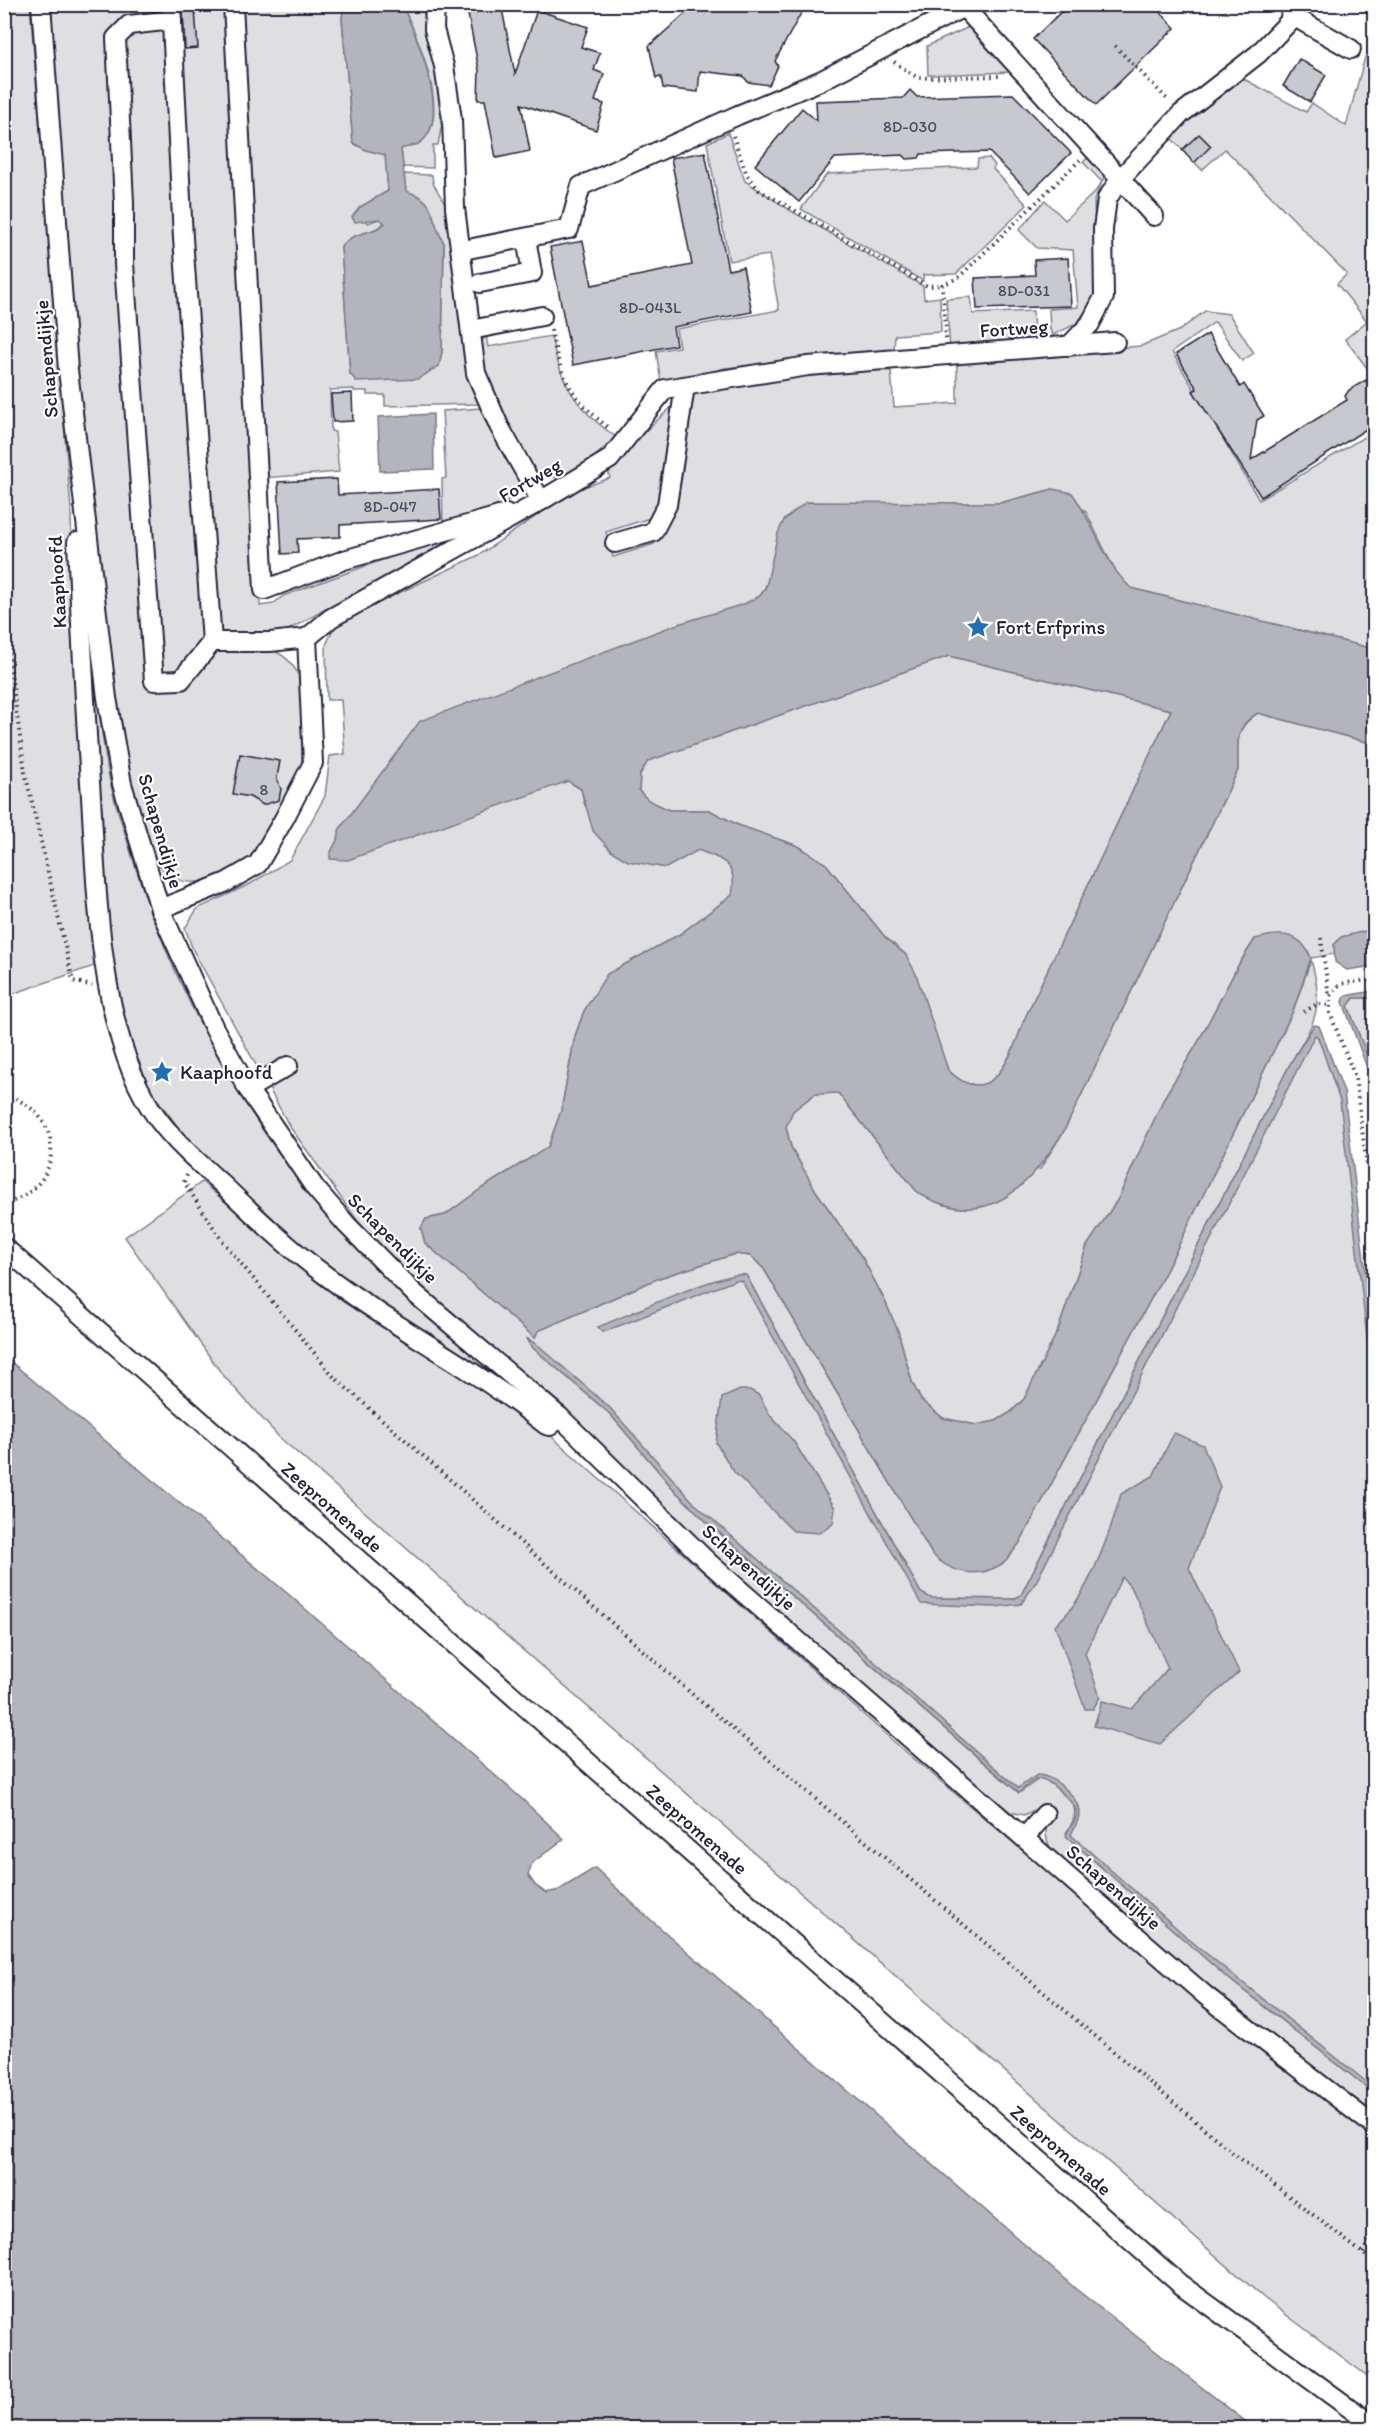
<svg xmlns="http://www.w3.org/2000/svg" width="1379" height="2433" font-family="Itim,sans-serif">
	<rect width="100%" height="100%" fill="#fff"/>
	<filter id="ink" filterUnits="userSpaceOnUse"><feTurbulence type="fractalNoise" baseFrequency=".0167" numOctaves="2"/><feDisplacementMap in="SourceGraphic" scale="12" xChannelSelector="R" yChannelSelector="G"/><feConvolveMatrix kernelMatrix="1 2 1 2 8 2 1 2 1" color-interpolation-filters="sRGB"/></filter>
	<g filter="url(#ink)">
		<g fill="#dfdfe2" stroke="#80808e" stroke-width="1.5" fill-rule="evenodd">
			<polygon points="4,5 30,5 71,510 73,645 94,966 9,995 4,983"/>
			<path d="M50,5H227L260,606L273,604L283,596L498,518L492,529L324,610L281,634L269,649C284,654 292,662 299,676C300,701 305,743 301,767C298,784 264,845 250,857C228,876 189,895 164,871C142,849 124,758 118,725L73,334Z"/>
			<path d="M238,5H344L342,18L353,143L366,150L385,154L388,191L360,207L368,223L379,219L385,222C372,236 355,229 341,247L350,374L439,366L442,352L444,243C429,218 438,200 406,192L404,174L432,175L433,183L448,209L470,380L479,404L385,406V395H367V391H354V389L330,390L331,431L335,432L339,472L263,478Z"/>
			<path d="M402,5H422L442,93L443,118L438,145H433V168L403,167L401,148C406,147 414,146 419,143C455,122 416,32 402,5Z"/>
			<polygon points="969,27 1011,72 928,75 927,46"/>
			<polygon points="1374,46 1374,377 1345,339 1367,321 1337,284 1347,274 1225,149 1202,170 1168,135 1238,76 1306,112 1312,103 1346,126 1365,57"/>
			<polygon points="728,133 745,181 793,212 923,286 924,299 940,297 941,332 895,335 894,351 725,368 676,381 661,382 656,351 679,347 676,329 779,310 769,255 729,261 707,143"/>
			<polygon points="1092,154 1107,170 1094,201 1097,287 1092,303 1076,324 1053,335 1050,330 1049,309 1078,307 1073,250 1037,248 1019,230 1045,200 1065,220 1095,192 1102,182 1083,162"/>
			<polygon points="989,158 995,165 993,169 1027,205 956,274 923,275 923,281 801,209 827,174 977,167 978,159"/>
			<polygon points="971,297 973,314 1033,311 1034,339 950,348 946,299"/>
			<path d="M1205,311L1229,314L1254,353L1242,361L1215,322L1172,352L1259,500L1374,431V649L1131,588L1118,577L1086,512L1053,489L1000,503L794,511C770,535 778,570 760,596L340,835L330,854L568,781L581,789L585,806L690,854L698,850C724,860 738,862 733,895L680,934L608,974L584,1011L575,1036L561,1111L548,1147L482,1188L445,1215L426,1219L421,1228L425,1243L535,1337L538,1331L659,1278L735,1254L751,1256L764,1269L932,1554L1002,1564L1019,1544L1167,1269L1293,1011L1311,960C1325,1008 1315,1022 1291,1062L1021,1595L1014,1599L931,1598L921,1593L746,1275L708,1283L599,1327L743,1276L923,1601L1021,1602L1315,1031L1341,1092L1374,1358V2090L1245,1991L1067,1834L1076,1824L1079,1808L1047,1780C1068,1799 1086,1805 1066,1833L1224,1975L1374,2093V2115L1191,1971L1055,1855C1046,1843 1044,1834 1048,1820L1040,1807L1024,1815L1010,1812L766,1603L662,1510L587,1431L405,1272L367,1234L290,1127L193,950L185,928L197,909L250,884L290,860L325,796L330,756L345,754L341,700H327L326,645L334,627L361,611L479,555L573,491L610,478L607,466L674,405L662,502L653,517L606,532L613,557L654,544L670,517L687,399L695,392L840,368L891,371L894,407L957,403V364L985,358L1141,346L1180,330ZM527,1340L614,1415L698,1508L1018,1789L1038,1778L1039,1779L1019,1793L1007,1783L707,1522L676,1492L610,1414L533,1348Z"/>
			<path d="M486,335L488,347L551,336C561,384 575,408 616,437C593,457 566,493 534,470L488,393L479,345Z"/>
			<polygon points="481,408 525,483 506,502 443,526 442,479 446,478 442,411"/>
			<path d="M92,638C96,678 99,720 106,760C110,788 119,815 128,843C175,1001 262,1156 380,1272C416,1308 457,1340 496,1373L493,1378L395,1318L294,1243L193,1147L151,1091L128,1043L111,968L88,639Z"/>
			<path d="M949,656L1171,710L1024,1020C1012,1054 992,1113 948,1070L906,955L885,937L826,864L798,846L738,825L709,810H669L648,800L639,791L640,774L648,761Z"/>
			<path d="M1258,713L1374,744V929L1334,945L1335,954L1311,958L1308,951L1255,939L1239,964L1196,1046L1165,1096L1118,1199L1087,1246L1058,1330L1024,1399L1011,1412L996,1421L976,1425L943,1418L921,1400L912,1382L898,1331L885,1301L863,1259L816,1191L791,1147L786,1127L792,1111L815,1094L838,1093L918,1193L1040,1169L1064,1131L1238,770C1238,745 1233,728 1258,713Z"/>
			<polygon points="1354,998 1374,998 1374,1074 1348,1006"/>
			<polygon points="202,1182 343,1302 542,1428 892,1740 1094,1911 1374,2138 1374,2381 1264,2298 279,1437 222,1374 125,1237"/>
		</g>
		<g fill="#b4b4bc" stroke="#7a7a88" stroke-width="1.5" fill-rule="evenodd">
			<path d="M344,5H402C415,32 455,123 418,144C414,146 406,147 401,149L406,191C439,201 428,216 444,243L442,352L439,366L418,379L357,382L350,374L341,247C355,229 372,236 385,223L379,219L355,222L352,217L360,207L388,191L385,155L366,150L353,143L342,18Z"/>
			<polygon points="433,414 434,469 380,471 378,417"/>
			<path d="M1053,489L1072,493C1094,523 1104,564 1131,588L1374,649V744L1258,713C1233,727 1238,745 1238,770L1064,1131C1029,1186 988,1234 918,1193L838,1093L815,1094L793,1111L786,1127L791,1147L816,1191L863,1259L885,1301L898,1331L912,1382L921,1400L943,1418L976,1425L996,1421L1011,1412L1024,1399L1058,1330L1087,1246L1118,1199L1165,1096L1196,1046L1239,964L1255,939C1280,932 1300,931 1311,958L1293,1011L1167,1269L1019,1544C1014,1550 1008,1560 1000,1565C977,1579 950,1573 932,1554L764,1269L751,1256L735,1254L659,1278L538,1331L535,1338L425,1243L421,1228L426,1219L445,1215L482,1188L548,1147L561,1111L575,1036L584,1011L607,974L680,934L732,895C738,862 723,860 698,850L666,868L628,861L611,851L593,831L581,789L568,781L348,860L330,859C329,848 341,841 339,830L420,721L675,625L744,604L760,596L766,587L778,533L784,520L806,502L1000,503ZM949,656L1171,710L1024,1020C1012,1054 992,1113 948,1070L916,974L906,955L885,937L826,864L798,846L738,825L709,810H669L648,800L639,791L640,774L648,761Z"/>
			<polygon points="1374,929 1374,966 1347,970 1335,962 1334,945 1341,937"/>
			<polygon points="1374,991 1374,998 1354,998 1348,1006 1374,1074 1374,1105 1371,1079 1343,1002 1345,996"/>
			<path d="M1314,1025L1319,1026L1344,1092L1374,1344V1399L1340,1101L1318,1037L1315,1035L1036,1582L1021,1604L995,1607L921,1604L742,1281L736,1280L603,1332L598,1327C624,1317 727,1269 746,1275L921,1593L931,1598L1014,1599L1021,1595L1291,1062Z"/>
			<path d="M526,1338L538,1345L610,1408L694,1503L1018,1788L1037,1775C1053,1775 1079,1796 1079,1813C1079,1822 1074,1827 1071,1835L1197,1946L1374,2088V2093L1224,1975L1066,1836C1068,1827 1078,1821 1076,1811C1074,1802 1047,1777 1038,1779C1030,1781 1025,1788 1019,1793L707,1522L676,1492L610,1414L533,1348Z"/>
			<polygon points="4,1356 287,1593 522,1799 564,1839 532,1863 528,1875 535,1885 546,1893 559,1890 595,1868 643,1913 1077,2290 1254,2428 5,2428"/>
			<polygon points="740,1390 750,1390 759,1395 770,1415 794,1442 835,1508 833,1523 819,1533 793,1531 734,1472 716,1443 722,1398"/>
			<path d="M1174,1433L1203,1445L1220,1487L1189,1568L1239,1672L1160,1744L1094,1726L1102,1701L1132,1709L1168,1668L1132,1589L1122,1577L1085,1653L1100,1697L1093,1709H1085L1055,1625C1087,1601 1110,1533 1121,1494L1153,1476Z"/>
		</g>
		<g fill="#c8c8cf" stroke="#22223b" stroke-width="1.5">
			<polygon points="466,4 501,4 515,74 537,10 588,27 581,47 600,53 594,70 604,74 595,101 604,104 596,130 521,104 530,151 496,158 485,100 478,100 479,70"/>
			<polygon points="696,4 806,4 775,61 778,66 769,85 748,82 743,76 700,71 698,92 663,88 661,77 656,78 649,46"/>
			<polygon points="1069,4 1153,4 1175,28 1096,105 1033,39"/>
			<polygon points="183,11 195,11 198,48 185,49"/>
			<polygon points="1299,59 1326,75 1310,102 1283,86"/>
			<polygon points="910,90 917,97 1013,94 1071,153 1030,193 989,152 921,154 919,158 907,159 903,155 835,158 799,202 755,165 802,108 817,121 816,101 903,98"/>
			<polygon points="1199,134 1211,146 1194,163 1182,150"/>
			<polygon points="705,152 728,270 743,267 752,312 673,327 676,345 573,365 550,247 583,241 592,285 692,265 671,158"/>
			<polygon points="1068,258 1071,306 977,309 975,278 1035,275 1034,260"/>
			<polygon points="1208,334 1240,387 1244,384 1264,416 1257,420 1251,460 1347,400 1345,396 1349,390 1366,380 1374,393 1374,424 1261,497 1193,391 1197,389 1176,354"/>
			<polygon points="352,393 353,421 333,422 331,394"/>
			<polygon points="337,479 338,495 439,489 441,519 340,525 340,537 297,539 298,553 282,554 278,482"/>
			<polygon points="240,754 280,761 277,778 281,789 279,800 263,805 250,797 233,794"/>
		</g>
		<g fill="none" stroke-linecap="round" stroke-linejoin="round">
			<g stroke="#22223b" stroke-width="22">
				<g id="minor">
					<polyline points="41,4 68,370 107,698 122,784 160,909 214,1028 248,1089 315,1188 347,1225 413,1292 560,1417 708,1562 1080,1887 1206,1996 1374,2126"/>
					<polyline points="171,4 183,238 212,642 270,642 307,638"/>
					<polyline points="233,4 264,590 344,560 506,514"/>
					<polyline points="435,4 434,29 444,66 452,119 455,208 476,373 499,426 541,501"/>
					<polyline points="961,4 1154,216"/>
					<polyline points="1291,15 1351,49"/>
					<polyline points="172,20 129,25 116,38 124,203 124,264 154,681 181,680 212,642"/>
					<polyline points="463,250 569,229 581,186 738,115 820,81 964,7"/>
					<polyline points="480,283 532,273 526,238"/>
					<polyline points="471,330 542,316"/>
					<polyline points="1069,346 1090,324 1104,297 1103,229 1107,199 1120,179 1181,114 1258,54 1289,22 1293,4"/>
					<path d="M77,542C81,627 85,712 91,797C97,893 99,1041 158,1119C176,1143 200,1164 223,1185C255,1216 288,1248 325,1275C396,1329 476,1369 546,1425L550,1426L560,1417"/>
					<polyline points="615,543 653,532 667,505 685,386"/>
					<polyline points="160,909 227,882 258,864 284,819 313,763 307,638 331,618 534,505 610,459 665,389 808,366 1115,342"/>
					<polyline points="248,1089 288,1066"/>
					<polyline points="4,1247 1140,2249 1180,2284 1374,2426"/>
					<polyline points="1024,1838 1045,1814"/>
				</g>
			</g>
			<g stroke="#22223b" stroke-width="4" stroke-dasharray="1.5 4.5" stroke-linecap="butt">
				<polyline points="1115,46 1169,101"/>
				<polyline points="894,62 918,78 1001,76"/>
				<polyline points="733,136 747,175 759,190 927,286 942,285"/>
				<path d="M551,330C561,381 571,397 611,430"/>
				<polyline points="946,339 942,285 958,278 1080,160"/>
				<polyline points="4,623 25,772 73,981 92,986"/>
				<polyline points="1321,938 1329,996"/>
				<polyline points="1374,979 1340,984 1330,996 1330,1013 1355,1077 1374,1217"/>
				<polyline points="1304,1012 1317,1004 1329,1005"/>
				<path d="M4,1095C68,1112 66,1188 4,1204"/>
				<polyline points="187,1175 184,1182 221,1239 334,1377 700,1701 1233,2153 1374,2262"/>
				<polyline points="1363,2253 1374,2235"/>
			</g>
			<use href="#minor" stroke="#fff" stroke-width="18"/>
		</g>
	</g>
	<defs>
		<g id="sight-bare" transform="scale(1.8)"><path d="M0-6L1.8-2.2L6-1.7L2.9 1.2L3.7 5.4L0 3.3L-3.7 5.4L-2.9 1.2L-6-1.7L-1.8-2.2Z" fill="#1f6fb2" stroke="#fff" stroke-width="2.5" paint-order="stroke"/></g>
	</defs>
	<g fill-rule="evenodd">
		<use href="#sight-bare" x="978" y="627"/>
		<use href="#sight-bare" x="162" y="1072"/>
	</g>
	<g text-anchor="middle" stroke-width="4.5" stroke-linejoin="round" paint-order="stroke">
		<g font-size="16" fill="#4c4c60">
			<text x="910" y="132">8D-030</text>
			<text x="1024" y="296">8D-031</text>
			<text x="650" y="313">8D-043L</text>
			<text x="390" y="512">8D-047</text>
			<text x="264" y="795">8</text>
		</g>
		<g font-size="20" fill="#22223b" stroke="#fff">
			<text transform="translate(1014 328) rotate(-4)" y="7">Fortweg</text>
			<text transform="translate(46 359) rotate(-95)" y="7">Schapendijkje</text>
			<text transform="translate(530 480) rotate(-30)" y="7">Fortweg</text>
			<text transform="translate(57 582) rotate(-93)" y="7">Kaaphoofd</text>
			<text transform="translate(161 831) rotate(74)" y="7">Schapendijkje</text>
			<text transform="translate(393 1238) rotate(45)" y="7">Schapendijkje</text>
			<text transform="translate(332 1507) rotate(41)" y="7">Zeepromenade</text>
			<text transform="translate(749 1567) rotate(42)" y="7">Schapendijkje</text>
			<text transform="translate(697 1829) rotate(41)" y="7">Zeepromenade</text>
			<text transform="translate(1114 1887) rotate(41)" y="7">Schapendijkje</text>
			<text transform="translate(1061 2150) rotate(41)" y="7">Zeepromenade</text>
		</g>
		<g font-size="20" fill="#22223b" stroke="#fff" text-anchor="start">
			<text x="996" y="634">Fort Erfprins</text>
			<text x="180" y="1079">Kaaphoofd</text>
		</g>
	</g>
	<rect width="1379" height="2433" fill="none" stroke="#fff" stroke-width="24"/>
	<rect x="12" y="12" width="1355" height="2409" fill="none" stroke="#22223b" stroke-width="2" filter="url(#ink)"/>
</svg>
